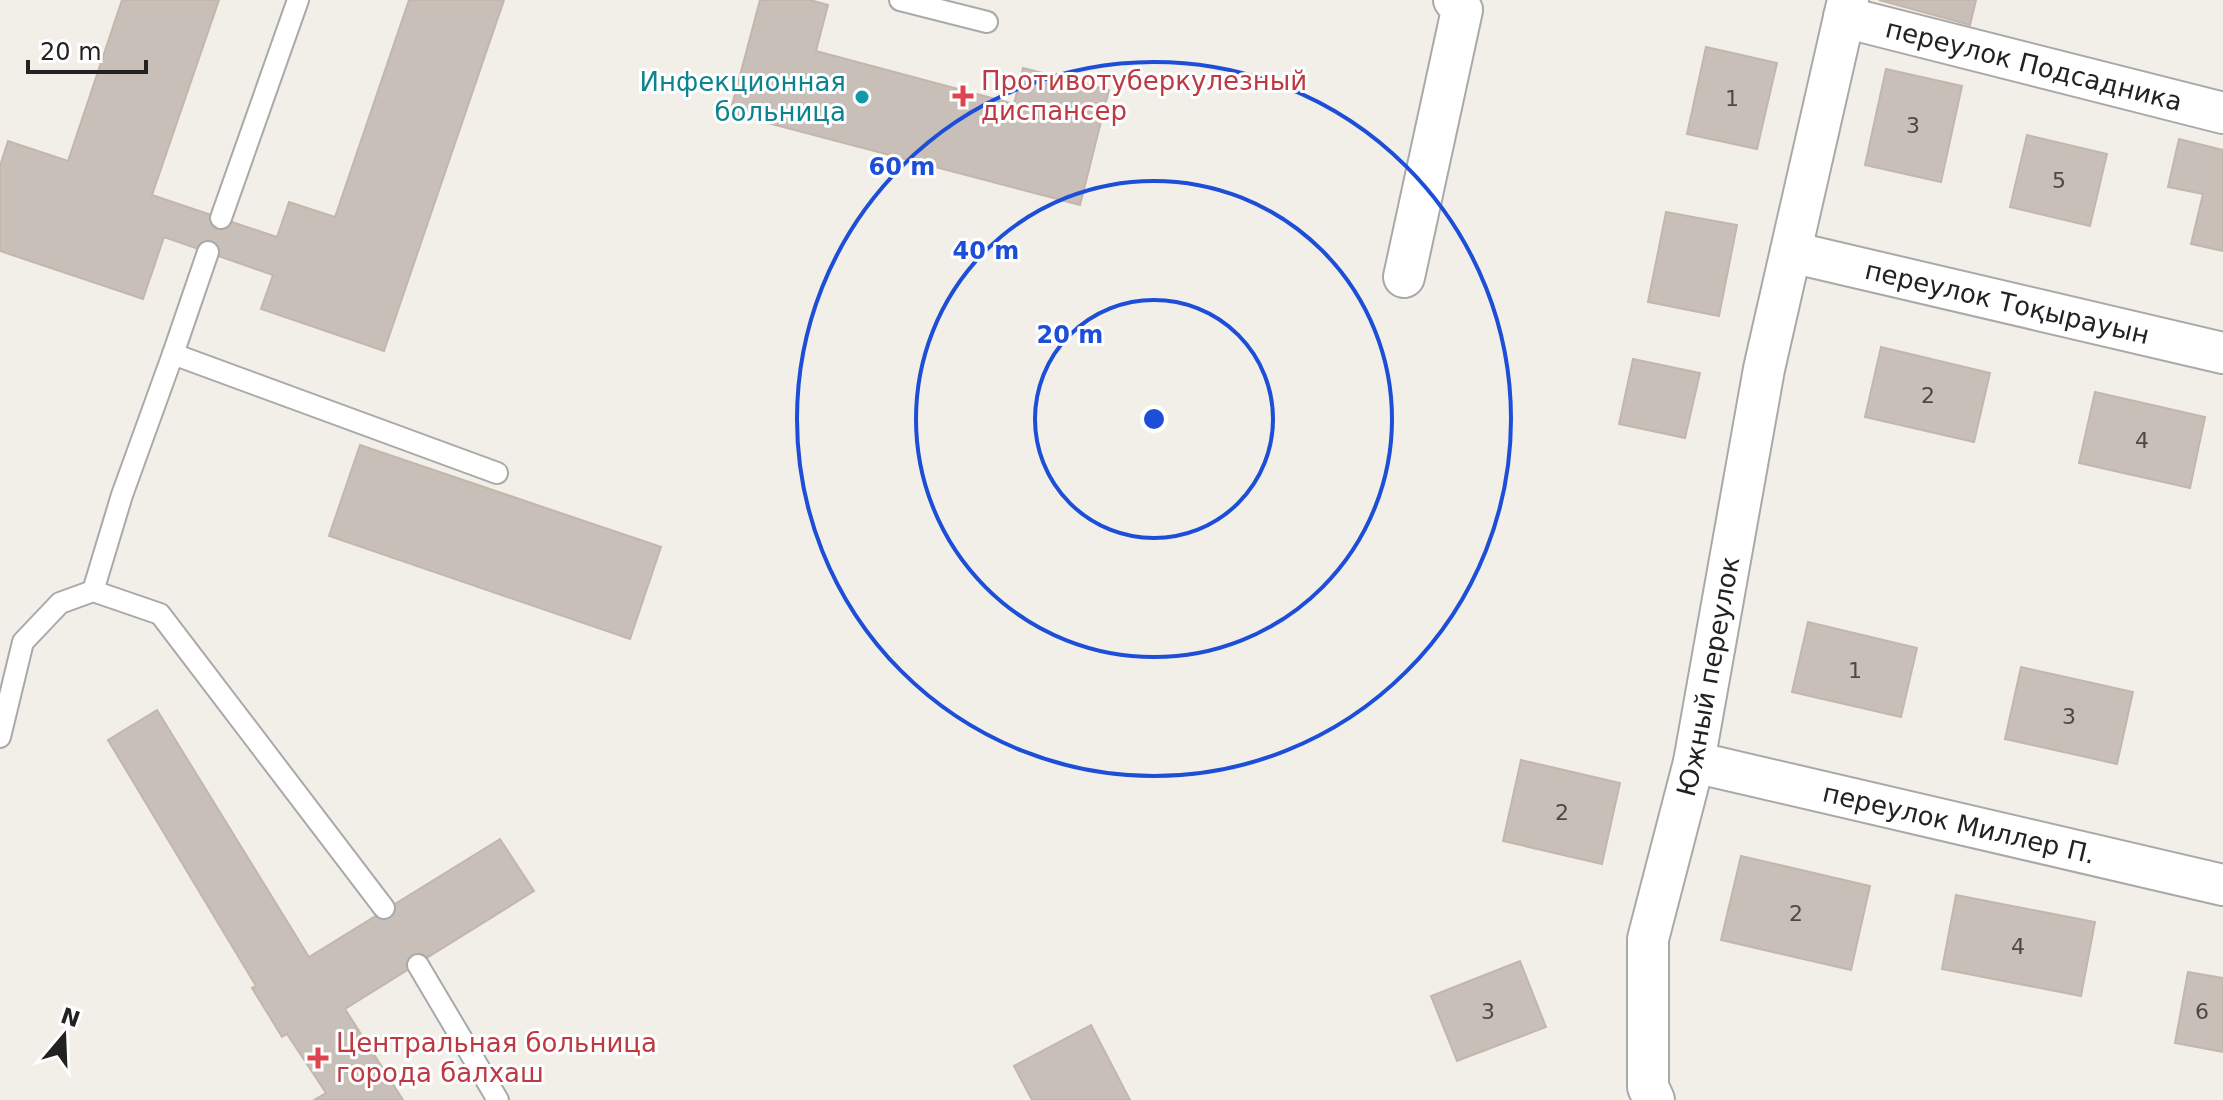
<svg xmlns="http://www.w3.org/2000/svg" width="2223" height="1100" font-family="'DejaVu Sans',sans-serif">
	<rect width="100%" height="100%" fill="#f2efe9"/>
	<g fill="#c7bfb8" stroke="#c4b6ab" stroke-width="2">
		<polygon points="122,0 219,0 152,195 277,237 289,202 335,217 409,0 504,0 384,351 261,309 273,275 164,237 143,299 0,251 0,166 8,141 68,161"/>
		<polygon points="760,0 810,0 828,5 816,51 1014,104 1023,68 1109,90 1080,205 730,113"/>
		<polygon points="1879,0 1976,0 1970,25"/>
		<polygon points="1706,47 1777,63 1757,149 1687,134"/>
		<polygon points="1886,69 1962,86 1941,182 1865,165"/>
		<polygon points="2027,135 2107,154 2090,226 2010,207"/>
		<polygon points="2179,139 2223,150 2223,251 2191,244 2203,194 2168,187"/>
		<polygon points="1666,212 1737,225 1719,316 1648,302"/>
		<polygon points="1881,347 1990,373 1974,442 1865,417"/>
		<polygon points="1633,359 1700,373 1685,438 1619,424"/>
		<polygon points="2095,392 2205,417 2190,488 2079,463"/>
		<polygon points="360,445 661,547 630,639 329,536"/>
		<polygon points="1808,622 1917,648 1901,717 1792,692"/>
		<polygon points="2021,667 2133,692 2117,764 2005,739"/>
		<polygon points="157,710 309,957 500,839 534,891 345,1009 403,1100 314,1100 326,1093 287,1034 282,1037 268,1014 252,988 256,986 108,740"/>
		<polygon points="1521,760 1620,783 1602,864 1503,841"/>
		<polygon points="1741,856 1870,886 1851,970 1721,940"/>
		<polygon points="1956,895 2095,922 2081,996 1942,969"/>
		<polygon points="1520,961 1546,1027 1457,1061 1431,996"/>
		<polygon points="2188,972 2223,978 2223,1052 2175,1043"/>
		<polygon points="1091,1025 1130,1100 1032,1100 1014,1066"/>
	</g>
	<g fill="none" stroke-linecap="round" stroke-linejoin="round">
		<g stroke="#a9a9a9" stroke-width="24">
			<g id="lane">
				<polyline points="900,0 987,22"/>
				<polyline points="221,218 298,0"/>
				<polyline points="173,354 208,252"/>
				<polyline points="93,591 122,495 173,354 497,473"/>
				<polyline points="0,737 23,642 60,603 93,591 160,614 384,908"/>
				<polyline points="418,965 498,1100"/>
			</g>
		</g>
		<g stroke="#a9a9a9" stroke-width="44">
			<g id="street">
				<path id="s1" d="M1844,17L2223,113"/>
				<path id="s2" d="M1791,252L2223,353"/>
				<polyline points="1404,277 1462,10 1454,0"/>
				<path id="s3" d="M1694,762L2223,885"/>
				<path id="s4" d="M1654,1100L1648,1087V939L1694,762L1764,369L1848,0"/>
			</g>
		</g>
		<use href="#lane" stroke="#fff" stroke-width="20"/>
		<use href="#street" stroke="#fff" stroke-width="40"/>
	</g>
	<g fill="none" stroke="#1d4ed8" stroke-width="4">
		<circle cx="1154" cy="419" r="119"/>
		<circle cx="1154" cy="419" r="238"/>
		<circle cx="1154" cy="419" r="357"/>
	</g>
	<g fill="#e0444e" stroke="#fff" stroke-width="3">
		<path d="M959 84h8v8h8v8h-8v8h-8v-8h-8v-8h8z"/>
		<path d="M314 1046h8v8h8v8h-8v8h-8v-8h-8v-8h8z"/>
	</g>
	<circle fill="#0f9aa8" stroke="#fff" stroke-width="3" cx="862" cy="97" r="8"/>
	<g text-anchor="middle" stroke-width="6" stroke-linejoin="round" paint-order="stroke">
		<g font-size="22" fill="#4b4948">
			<text x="1732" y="106">1</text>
			<text x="1913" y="133">3</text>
			<text x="2059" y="188">5</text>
			<text x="1928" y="403">2</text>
			<text x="2142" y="448">4</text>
			<text x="1855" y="678">1</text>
			<text x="2069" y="724">3</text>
			<text x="1562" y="820">2</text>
			<text x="1796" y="921">2</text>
			<text x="2018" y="954">4</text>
			<text x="1488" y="1019">3</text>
			<text x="2202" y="1019">6</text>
		</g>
		<g font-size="26" fill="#222" stroke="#fff">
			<text dy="9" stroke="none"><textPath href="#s1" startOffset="196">переулок Подсадника</textPath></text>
			<text dy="9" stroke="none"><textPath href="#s2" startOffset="222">переулок Тоқырауын</textPath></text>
			<text dy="9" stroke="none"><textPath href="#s4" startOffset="432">Южный переулок</textPath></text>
			<text dy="9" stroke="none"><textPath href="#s3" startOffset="272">переулок Миллер П.</textPath></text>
		</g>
		<g font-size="26" fill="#be3a42" stroke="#fff" text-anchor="start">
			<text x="981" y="90">Противотуберкулезный<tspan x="981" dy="30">диспансер</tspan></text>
			<text x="336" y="1052">Центральная больница<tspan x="336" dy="30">города балхаш</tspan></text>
		</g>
		<g font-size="26" fill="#0d838f" stroke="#fff" text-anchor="end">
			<text x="846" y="91">Инфекционная<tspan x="846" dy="30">больница</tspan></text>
		</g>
	</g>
	<circle cx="1154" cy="419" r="12" fill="#1d4ed8" stroke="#fff" stroke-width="4"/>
	<g font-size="24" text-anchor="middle" font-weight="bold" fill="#1d4ed8" stroke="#fff" stroke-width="6" stroke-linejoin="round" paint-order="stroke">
		<text x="902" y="175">60 m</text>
		<text x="986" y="259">40 m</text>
		<text x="1070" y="343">20 m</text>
	</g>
	<g transform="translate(64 1036) rotate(19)" stroke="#ffffff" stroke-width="6" paint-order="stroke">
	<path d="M0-6L14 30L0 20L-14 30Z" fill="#222222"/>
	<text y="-12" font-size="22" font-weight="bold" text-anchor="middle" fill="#222222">N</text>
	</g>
	<path d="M28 60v12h118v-12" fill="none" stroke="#222222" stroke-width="4"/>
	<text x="40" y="60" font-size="24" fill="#222222" stroke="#ffffff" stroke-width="6" paint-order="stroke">20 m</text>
</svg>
